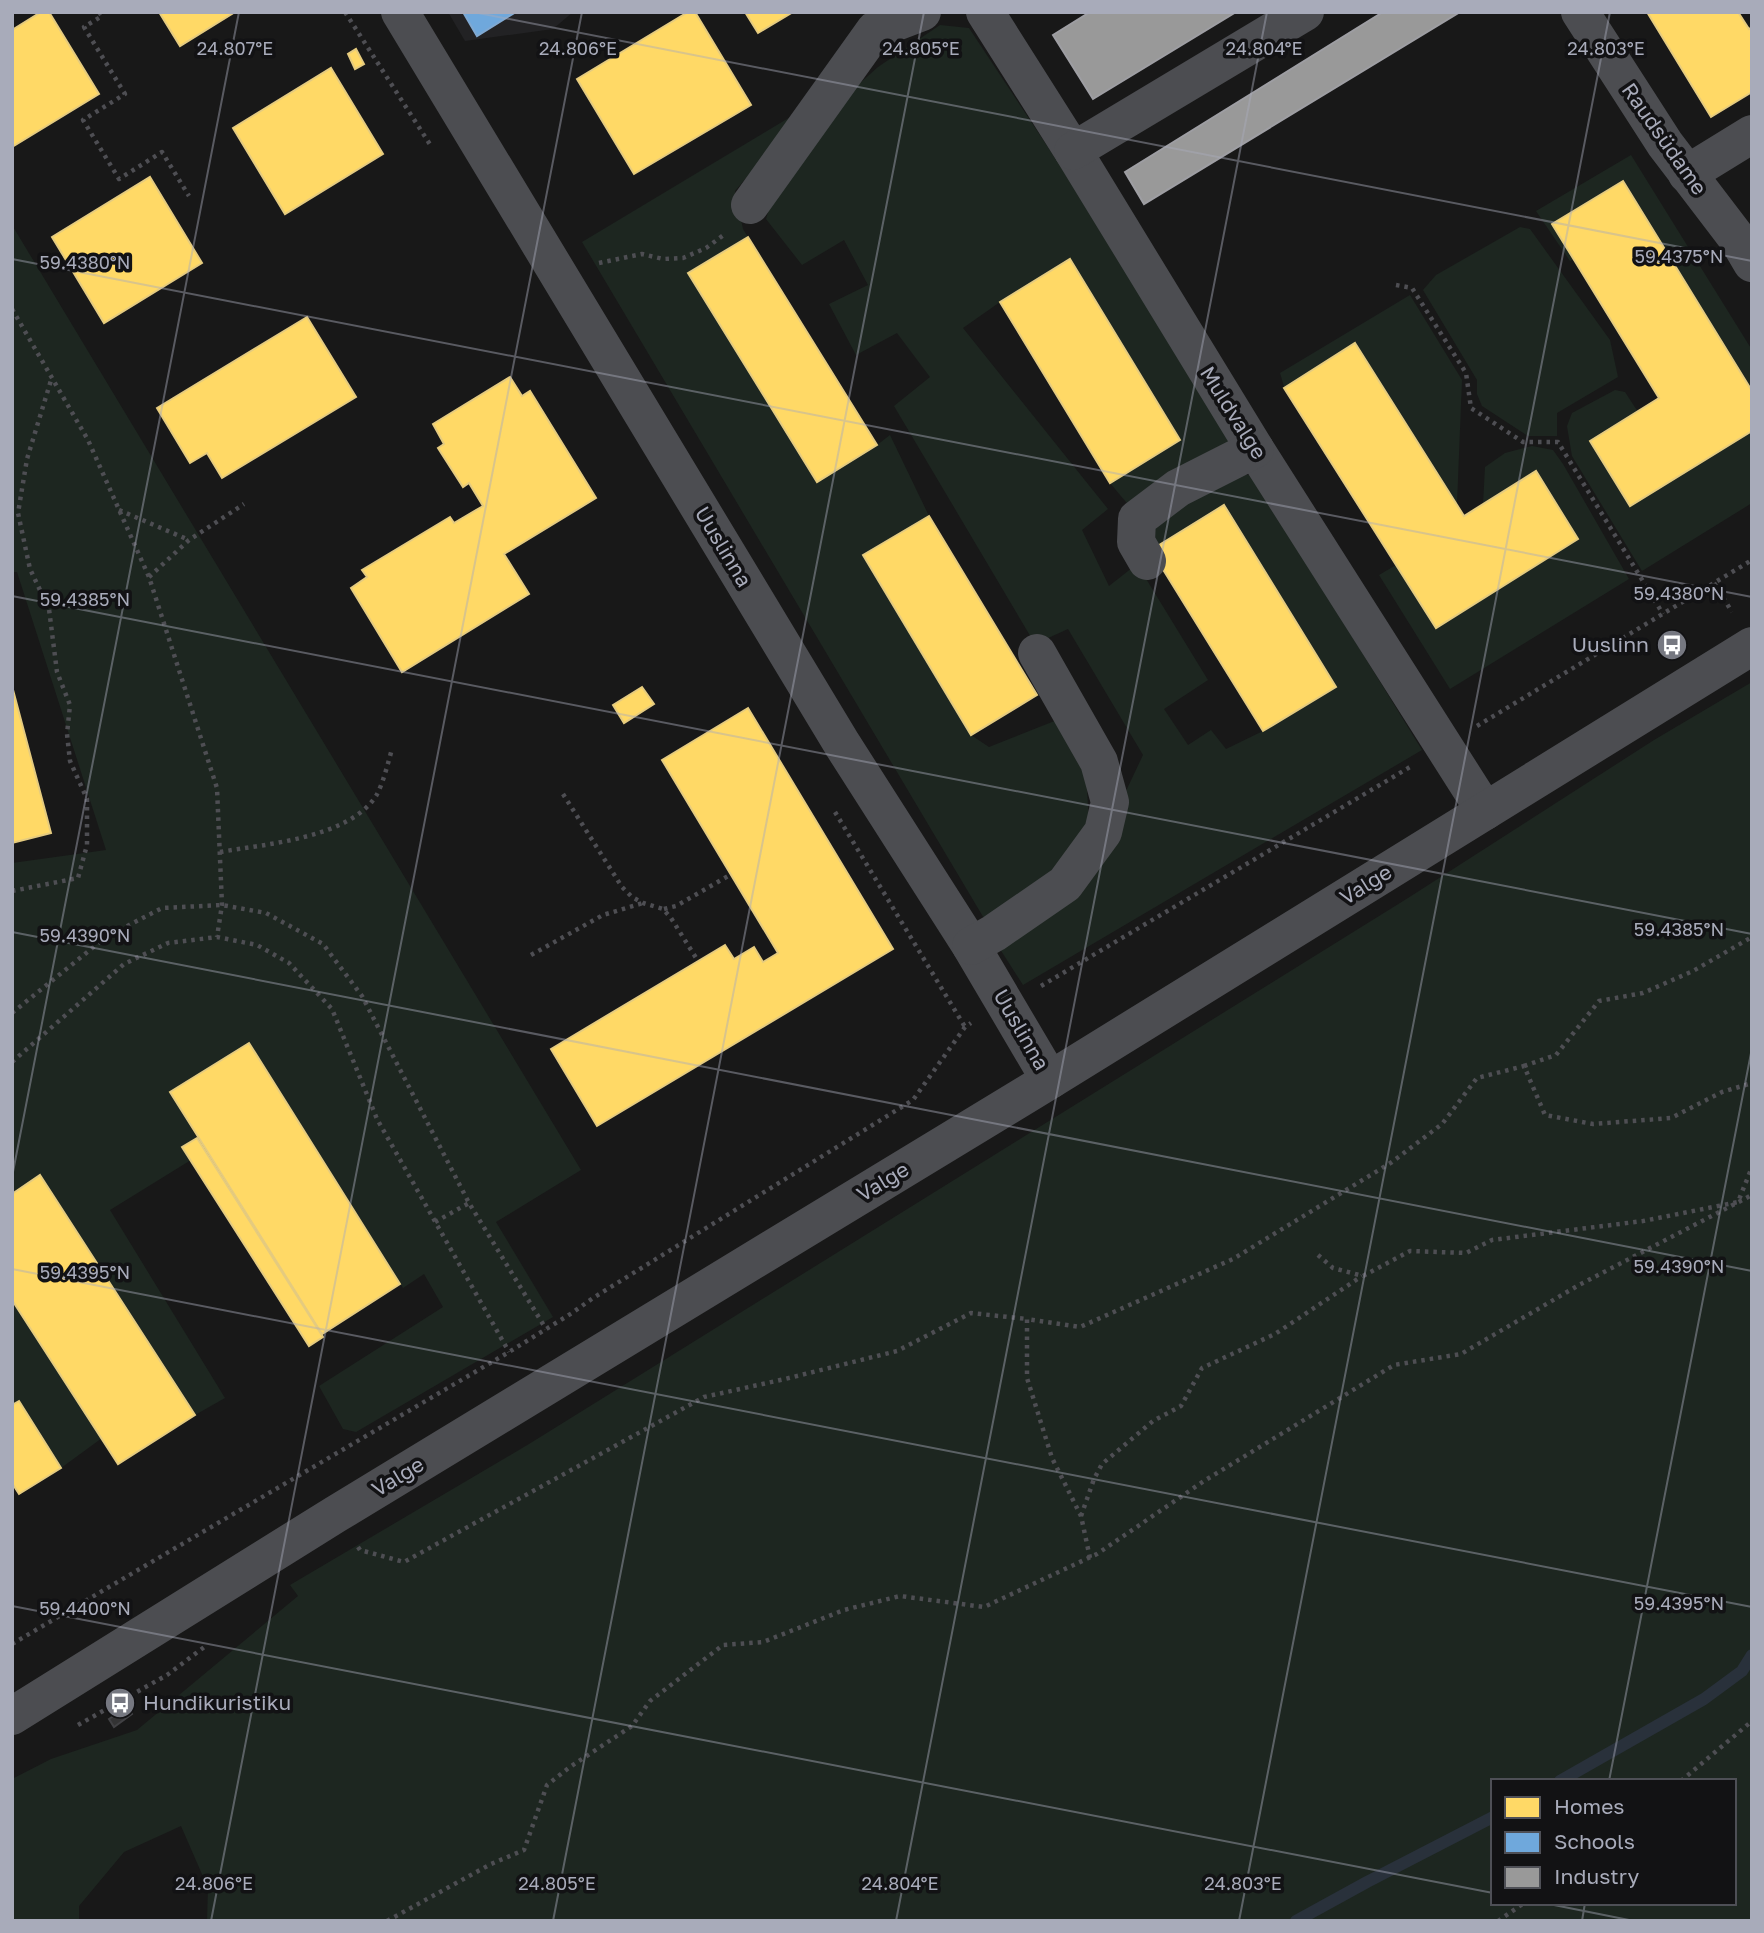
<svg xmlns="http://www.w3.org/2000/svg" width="1764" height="1933" font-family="'Golos Text',sans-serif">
	<rect width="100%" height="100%" fill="#181818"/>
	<polygon fill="#222224" points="448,12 573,12 553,29 465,41"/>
	<g fill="#1d2620" fill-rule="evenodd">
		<polygon points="940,25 969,28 1240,437 1131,508 1110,483 1180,440 1069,260 1000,302 963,328 1108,509 1082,530 1109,586 1137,564 1208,680 1164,709 1188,745 1211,730 1226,749 1263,731 1335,687 1224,506 1151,550 1153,516 1225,475 1253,475 1422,750 1023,985 998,946 1126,791 1143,755 1068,629 1035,644 894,406 930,377 897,333 856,355 829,304 868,285 844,240 802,265 766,219 773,196 850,92 878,67"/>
		<polygon points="807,107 735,191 743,229 748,237 688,274 816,482 877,445 890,435 929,516 863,555 971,735 989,747 1057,720 1086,775 1089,821 1057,870 985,920 582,242"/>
		<polygon points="1631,155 1752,350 1752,391 1623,181 1553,224 1574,259 1570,261 1536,211"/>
		<polygon points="12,225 581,1170 496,1222 553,1317 356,1432 343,1429 319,1386 443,1307 424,1274 403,1288 249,1043 170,1092 197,1138 183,1147 191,1160 110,1210 225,1398 195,1415 41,1176 12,1194 12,863 106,850 17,572 12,572"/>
		<polygon points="1520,227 1530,229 1610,340 1618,377 1557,413 1557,436 1528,436 1482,406 1477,394 1477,380 1423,290 1436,275"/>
		<polygon points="1410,295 1462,380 1457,504 1355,344 1285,390 1280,373"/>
		<polygon points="1615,390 1625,392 1638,412 1630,506 1752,431 1752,503 1642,571 1572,456 1567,426 1572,413"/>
		<polygon points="1532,446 1553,450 1563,464 1629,579 1450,689 1379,575 1396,565 1436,628 1578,539 1536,471 1483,505 1485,467 1505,453"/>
		<path d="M1752,682V1921H207L208,1888L181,1826L124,1852L79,1906V1921H12V1779L51,1759L137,1730L298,1596L290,1585L529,1444L1408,898L1654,740ZM1493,1781H1734V1903H1493Z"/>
		<polygon points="12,1300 102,1438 61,1468 19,1401 12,1405"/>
	</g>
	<g fill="#ffd966" stroke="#e5cb7f" stroke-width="2">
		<polygon points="41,12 49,12 99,94 12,147 12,30"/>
		<polygon points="159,12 235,12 180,46"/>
		<polygon points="688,12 695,12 751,105 634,174 577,79"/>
		<polygon points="745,12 793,12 758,33"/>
		<polygon points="1647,12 1738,12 1749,29 1752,27 1752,92 1711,117"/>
		<polygon points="356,49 364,64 355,69 348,54"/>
		<polygon points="331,68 383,154 285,214 233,128"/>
		<polygon points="150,177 202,263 104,323 52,237"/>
		<polygon points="1623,181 1752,391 1752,431 1630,506 1590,441 1659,398 1552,224"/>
		<polygon points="748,237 877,445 817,482 688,273"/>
		<polygon points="1070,259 1180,440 1110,483 1000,302"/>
		<polygon points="307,317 356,397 222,478 207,453 190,463 157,408"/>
		<polygon points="1355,343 1464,516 1536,471 1578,539 1436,628 1284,388"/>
		<polygon points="510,377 522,396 530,391 596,498 504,554 529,594 402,672 351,588 367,577 362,570 450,517 454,523 483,506 469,483 463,487 438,448 444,444 433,424"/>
		<polygon points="1224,505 1336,687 1263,731 1151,550"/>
		<polygon points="929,516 1037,695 971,735 863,555"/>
		<polygon points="12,686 51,833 12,843"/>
		<polygon points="642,687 654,704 624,723 613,705"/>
		<polygon points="748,708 893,949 597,1126 551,1049 725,945 734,959 754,947 763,962 778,953 662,760"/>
		<polygon points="249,1043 400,1284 322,1334 170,1092"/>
		<polygon points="197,1138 323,1337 309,1346 182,1147"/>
		<polygon points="40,1175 195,1415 118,1464 12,1300 12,1194"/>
		<polygon points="19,1401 61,1468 19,1494 12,1483 12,1405"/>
	</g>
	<polygon fill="#6fa8dc" stroke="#80a9d2" stroke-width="2" points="463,12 516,12 477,36"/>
	<g fill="#999" stroke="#9e9ea3" stroke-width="2">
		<polygon points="1090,12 1236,12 1093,99 1053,35"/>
		<polygon points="1383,12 1460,12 1144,204 1125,172"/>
	</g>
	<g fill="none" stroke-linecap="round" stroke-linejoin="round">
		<g stroke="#29313b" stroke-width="12">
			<polyline points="1560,1781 1704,1699 1742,1671 1752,1655"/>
			<polyline points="1296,1921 1367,1882 1493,1817"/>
		</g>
	</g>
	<polygon fill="#333334" stroke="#414144" stroke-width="2" points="128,1707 132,1714 114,1727 109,1719"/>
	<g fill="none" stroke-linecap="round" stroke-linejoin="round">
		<g stroke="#4e4e53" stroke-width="4.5" stroke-dasharray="3.5 5" stroke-linecap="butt">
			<polyline points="99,12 102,16 84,27 125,94 83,120 119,179 162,152 189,196"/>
			<polyline points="345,12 431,146"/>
			<polyline points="599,263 642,254 663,259 683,258 706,248 725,234"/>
			<polyline points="1396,285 1412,288 1466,373 1471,408 1523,442 1558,442 1663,614"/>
			<polyline points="12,309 88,440 149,577 217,788 222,905 217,937"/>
			<polyline points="119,510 189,540"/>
			<polyline points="149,577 189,540 244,504"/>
			<polyline points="1714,583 1732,612"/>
			<polyline points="1477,726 1752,560"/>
			<polyline points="563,794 622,887 632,897 643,903 663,909 671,918 698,961"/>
			<polyline points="835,812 965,1027"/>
			<path d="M220,852C266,844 349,838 376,796C383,784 388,763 392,749"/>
			<polyline points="12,891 78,878 87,845 87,799 70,761 67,734 70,705 57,672 49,609 30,569 18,513 27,459 52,377"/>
			<polyline points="664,909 676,906 730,875"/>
			<polyline points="531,955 603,915 643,903"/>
			<polyline points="1041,986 1410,767"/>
			<polyline points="12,1013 106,937 162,908 222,905 266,913 323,944 362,996 469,1203 546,1329"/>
			<polyline points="12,1062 124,964 168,943 217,937 257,945 289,963 332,1009 377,1119 509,1352"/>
			<polyline points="1524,1066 1556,1055 1599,1001 1643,993 1693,971 1752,937"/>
			<polyline points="435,1222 469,1203"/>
			<polyline points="1318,1255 1333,1268 1363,1276 1410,1251 1466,1253 1492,1240 1643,1221 1738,1202 1752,1167"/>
			<polyline points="1081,1516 1094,1479 1102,1464 1153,1421 1181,1406 1202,1368 1275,1334 1362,1276"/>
			<polyline points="358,1547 360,1550 404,1562 704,1397 785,1379 897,1351 971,1313 1027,1319"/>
			<polyline points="1090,1558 1081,1516 1052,1458 1027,1378 1027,1319 1080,1327 1233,1259 1392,1162 1442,1124 1477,1078 1524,1066 1545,1115 1593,1124 1671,1118 1722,1092 1752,1083"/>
			<polyline points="12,1644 509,1352 572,1313 593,1298 913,1100 965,1027 971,1023"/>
			<polyline points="78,1725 167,1675 207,1645"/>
			<polyline points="1681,1781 1752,1721"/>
			<polyline points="387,1921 491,1864 524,1850 547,1785 570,1767 632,1726 650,1701 723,1645 763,1642 844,1610 900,1596 984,1607 1097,1554 1204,1481 1394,1365 1461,1354 1579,1285 1752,1195"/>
			<polyline points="1498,1921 1524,1903"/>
		</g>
		<g stroke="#4c4d51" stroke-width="38">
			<polyline points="400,12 842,744 971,946 1050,1080"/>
			<polyline points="985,12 1073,151 1255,449 1485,811"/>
			<polyline points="1580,12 1665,144 1739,241 1752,263"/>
			<polyline points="1073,151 1305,12"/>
			<polyline points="1687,174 1752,134"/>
			<polyline points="750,205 875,30 922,12"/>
			<polyline points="1147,561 1136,542 1137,519 1178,488 1255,449"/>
			<polyline points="971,946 994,933 1065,884 1103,832 1110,802 1099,762 1037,653"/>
			<polyline points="12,1716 336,1514 1050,1080 1752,646"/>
		</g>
	</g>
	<path fill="none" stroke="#a8abba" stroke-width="2" stroke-opacity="0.45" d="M473,12L1752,261M12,259L1752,597M12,596L1752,934M12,932L1752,1271M12,1177L239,12M12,1269L1752,1607M12,1606L1493,1893M1609,1781L1752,1048M1544,1903L1634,1921M211,1921L582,12M553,1921L924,12M896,1921L1267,12M1239,1921L1610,12M1582,1921L1585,1903"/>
	<defs>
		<g id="bus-disc" transform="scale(1.575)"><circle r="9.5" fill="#767881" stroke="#121214"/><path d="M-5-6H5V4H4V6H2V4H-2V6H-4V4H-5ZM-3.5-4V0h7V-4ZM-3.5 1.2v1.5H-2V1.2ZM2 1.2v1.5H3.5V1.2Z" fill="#fff"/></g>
	</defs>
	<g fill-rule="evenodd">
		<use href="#bus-disc" x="1672" y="645"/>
		<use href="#bus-disc" x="120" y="1703"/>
	</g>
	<g text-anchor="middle" stroke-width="7" stroke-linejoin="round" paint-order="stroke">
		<g font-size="21" fill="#a8abba" stroke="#121214">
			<text transform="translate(1664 139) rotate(55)" y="7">Raudsüdame</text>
			<text transform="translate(1233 413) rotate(58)" y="7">Muldvalge</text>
			<text transform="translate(723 547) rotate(59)" y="7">Uuslinna</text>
			<text transform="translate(1366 885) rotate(-32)" y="7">Valge</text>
			<text transform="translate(1021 1030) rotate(60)" y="7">Uuslinna</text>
			<text transform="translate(883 1182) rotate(-31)" y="7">Valge</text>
			<text transform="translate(398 1477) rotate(-31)" y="7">Valge</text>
		</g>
		<g font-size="21" fill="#a8abba" stroke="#121214" text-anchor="end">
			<text x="1649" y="652">Uuslinn</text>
			<text x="143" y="1710" text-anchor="start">Hundikuristiku</text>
		</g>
	</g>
	<g font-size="18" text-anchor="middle" fill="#a8abba" stroke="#121214" stroke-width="7" stroke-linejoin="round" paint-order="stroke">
		<text x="235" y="55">24.807°E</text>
		<text x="578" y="55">24.806°E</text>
		<text x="921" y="55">24.805°E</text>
		<text x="1264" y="55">24.804°E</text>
		<text x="1606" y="55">24.803°E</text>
		<text x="1679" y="263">59.4375°N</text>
		<text x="85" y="269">59.4380°N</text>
		<text x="1679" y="600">59.4380°N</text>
		<text x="85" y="606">59.4385°N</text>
		<text x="1679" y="936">59.4385°N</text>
		<text x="85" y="942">59.4390°N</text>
		<text x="1679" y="1273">59.4390°N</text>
		<text x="85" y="1279">59.4395°N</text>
		<text x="1679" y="1610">59.4395°N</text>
		<text x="85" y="1615">59.4400°N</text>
		<text x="214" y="1890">24.806°E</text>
		<text x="557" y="1890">24.805°E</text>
		<text x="900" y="1890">24.804°E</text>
		<text x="1243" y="1890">24.803°E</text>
	</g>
	<rect width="1764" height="1933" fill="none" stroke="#a8abba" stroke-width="28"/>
	<rect x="1491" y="1779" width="245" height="126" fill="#121214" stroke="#4e4f56" stroke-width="2"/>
	<rect x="1505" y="1797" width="35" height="21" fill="#ffd966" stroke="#4e4f56" stroke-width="2"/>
	<text x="1554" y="1814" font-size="21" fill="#a8abba">Homes</text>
	<rect x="1505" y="1832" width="35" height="21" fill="#6fa8dc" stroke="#4e4f56" stroke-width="2"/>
	<text x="1554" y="1849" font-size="21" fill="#a8abba">Schools</text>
	<rect x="1505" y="1867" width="35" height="21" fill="#999999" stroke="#4e4f56" stroke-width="2"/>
	<text x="1554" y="1884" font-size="21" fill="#a8abba">Industry</text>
</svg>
